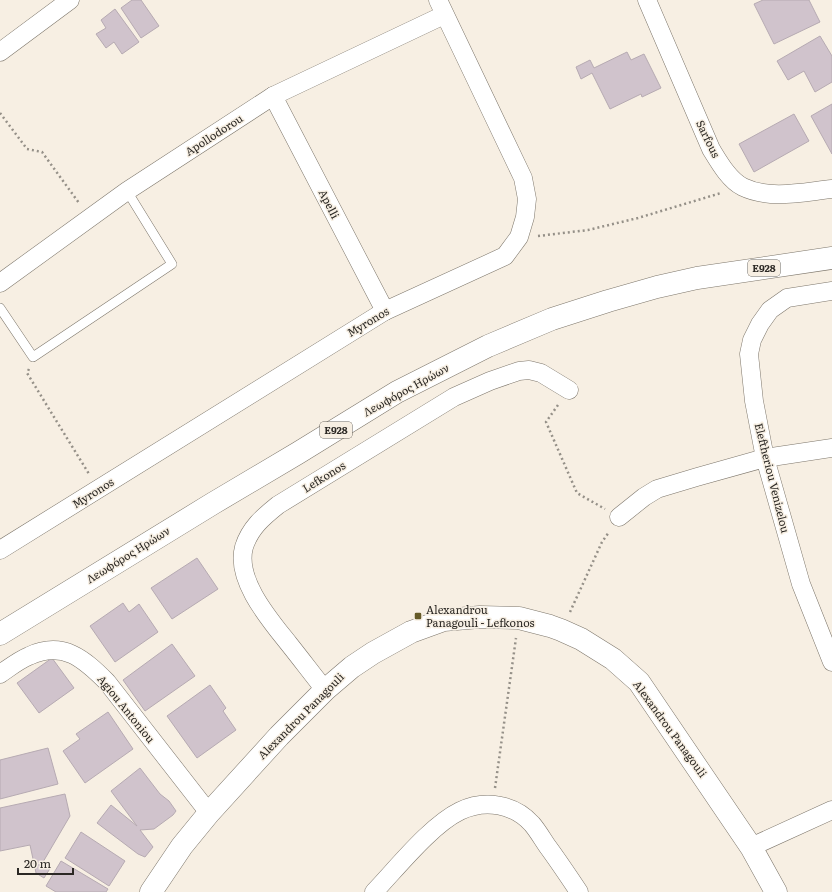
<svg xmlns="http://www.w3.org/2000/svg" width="832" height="892" font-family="Literata,serif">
	<rect width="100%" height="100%" fill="#f7efe3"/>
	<g fill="#d0c3cc" stroke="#b6aab2">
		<polygon points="132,0 141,0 159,26 141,38 121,8"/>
		<polygon points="763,0 809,0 820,22 774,44 754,4"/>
		<polygon points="115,9 139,42 122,54 114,42 106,48 96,34 106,28 101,20"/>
		<polygon points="820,36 832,56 832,82 815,92 804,71 788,80 777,61"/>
		<polygon points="627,52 631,60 644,54 661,88 642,97 641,94 610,109 592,73 581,79 576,67 590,60 594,68"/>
		<polygon points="832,104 832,154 811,116"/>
		<polygon points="794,114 809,141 754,172 739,144"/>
		<polygon points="197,558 218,589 172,619 151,588"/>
		<polygon points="123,603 129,612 139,604 158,632 115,662 90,626"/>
		<polygon points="172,644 195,676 145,711 123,680"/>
		<polygon points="52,658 74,688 39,713 17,683"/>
		<polygon points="210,685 226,708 223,711 236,730 197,758 167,716"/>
		<polygon points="108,712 133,749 85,783 63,751 80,739 76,734"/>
		<polygon points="48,748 58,784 0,799 0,760"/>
		<polygon points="140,768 160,794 169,801 176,811 173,815 154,829 140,830 153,847 145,857 138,854 97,823 111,805 137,826 111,791"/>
		<polygon points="65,794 70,816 43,862 51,867 44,878 36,873 30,845 0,851 0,808"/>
		<polygon points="81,832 125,861 109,886 65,858"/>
		<polygon points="61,861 108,889 106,892 56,892 46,886"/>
	</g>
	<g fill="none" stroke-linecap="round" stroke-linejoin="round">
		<g stroke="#7d766b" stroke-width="10">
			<polyline id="service" points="0,308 33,357 172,264 127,191"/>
		</g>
		<g stroke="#7d766b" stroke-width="19">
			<g id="minor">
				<path d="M647,0L711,149C719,162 729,180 743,187C770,200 803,192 832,189"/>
				<polyline points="0,52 70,0"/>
				<polyline points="273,96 385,311"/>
				<polyline points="0,283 127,191 273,96 444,15"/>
				<polyline points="832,291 787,298 770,310 760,324 752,340 749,354 754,401 765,458 801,584 832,662"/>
				<polyline points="619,517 644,497 657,489 697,477 765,458 832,448"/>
				<polyline points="0,550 385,311 505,256 519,237 525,217 527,199 523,178 438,0"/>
				<path d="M0,674C9,668 19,660 29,656C63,640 84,659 107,682L209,813"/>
				<path d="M325,690C313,675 301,659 289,644C270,620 235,580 244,547C250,528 263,517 278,505L454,397L490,381L519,371L529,370L541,373L569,390"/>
				<polyline points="751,847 832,810"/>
				<path d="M374,892C397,868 431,825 460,811C485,799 514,804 532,824C538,831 543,840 548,847C559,862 569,877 579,892"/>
			</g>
		</g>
		<g stroke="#7d766b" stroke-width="23">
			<polyline id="tertiary" points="151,892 182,846 209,813 279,736 325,690 352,667 373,653 411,632 444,620 480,617 519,618 550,626 561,630 581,639 613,659 639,682 751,847 776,892"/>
		</g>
		<g stroke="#7d766b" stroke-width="23">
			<polyline id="primary" points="0,634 212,504 298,453 397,392 488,346 552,319 608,301 657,287 697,278 832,258"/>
		</g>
		<g stroke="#959088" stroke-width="2.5" stroke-dasharray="2 3" stroke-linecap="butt">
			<polyline points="0,113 27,149 42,152 79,203"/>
			<polyline points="538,236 588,230 638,218 721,193"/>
			<polyline points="29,369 27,373 89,474"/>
			<polyline points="558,405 546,422 577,493 605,509"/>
			<polyline points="570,612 602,542 609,532"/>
			<polyline points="495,788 516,638"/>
		</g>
		<use href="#service" stroke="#fff" stroke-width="9"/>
		<use href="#minor" stroke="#fff" stroke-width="18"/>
		<use href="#tertiary" stroke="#fff" stroke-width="22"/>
		<use href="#primary" stroke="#fff" stroke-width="22"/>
	</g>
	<rect fill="#655a27" stroke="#f7efe3" stroke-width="1.5" x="414" y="612" width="8" height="8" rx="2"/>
	<g text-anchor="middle" stroke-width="3" stroke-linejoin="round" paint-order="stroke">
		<g fill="#f7efe3" stroke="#68645d" stroke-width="1">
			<rect x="748" y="260" width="32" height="16" rx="3"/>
			<rect x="320" y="422" width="32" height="16" rx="3"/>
		</g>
		<g font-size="10" font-weight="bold" fill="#2b2824">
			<text x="764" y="272">E928</text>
			<text x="336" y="434">E928</text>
		</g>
		<g font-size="11" fill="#2b2824" stroke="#f7efe3">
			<text transform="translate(214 135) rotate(-33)" y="4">Apollodorou</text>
			<text transform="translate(708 139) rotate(64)" y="4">Sarfous</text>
			<text transform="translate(329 204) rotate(63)" y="4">Apelli</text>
			<text transform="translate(368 322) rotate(-31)" y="4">Myronos</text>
			<text transform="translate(406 390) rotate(-29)" y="4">Λεωφόρος Ηρώων</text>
			<text transform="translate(324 477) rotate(-32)" y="4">Lefkonos</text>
			<text transform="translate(772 478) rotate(76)" y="4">Eleftheriou Venizelou</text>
			<text transform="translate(93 493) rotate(-32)" y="4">Myronos</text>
			<text transform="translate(128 555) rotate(-32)" y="4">Λεωφόρος Ηρώων</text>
			<text transform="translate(126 709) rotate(51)" y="4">Agiou Antoniou</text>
			<text transform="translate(301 716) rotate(-45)" y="4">Alexandrou Panagouli</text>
			<text transform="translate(670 729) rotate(54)" y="4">Alexandrou Panagouli</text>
		</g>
		<g font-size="11" fill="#2b2824" stroke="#f7efe3" text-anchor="start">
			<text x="426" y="614">Alexandrou<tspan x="426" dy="13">Panagouli - Lefkonos</tspan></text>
		</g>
	</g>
	<path d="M18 868v6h55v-6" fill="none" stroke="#2b2824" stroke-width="2"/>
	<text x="24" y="868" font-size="12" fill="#2b2824" stroke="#f7efe3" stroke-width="3" paint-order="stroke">20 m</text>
</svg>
